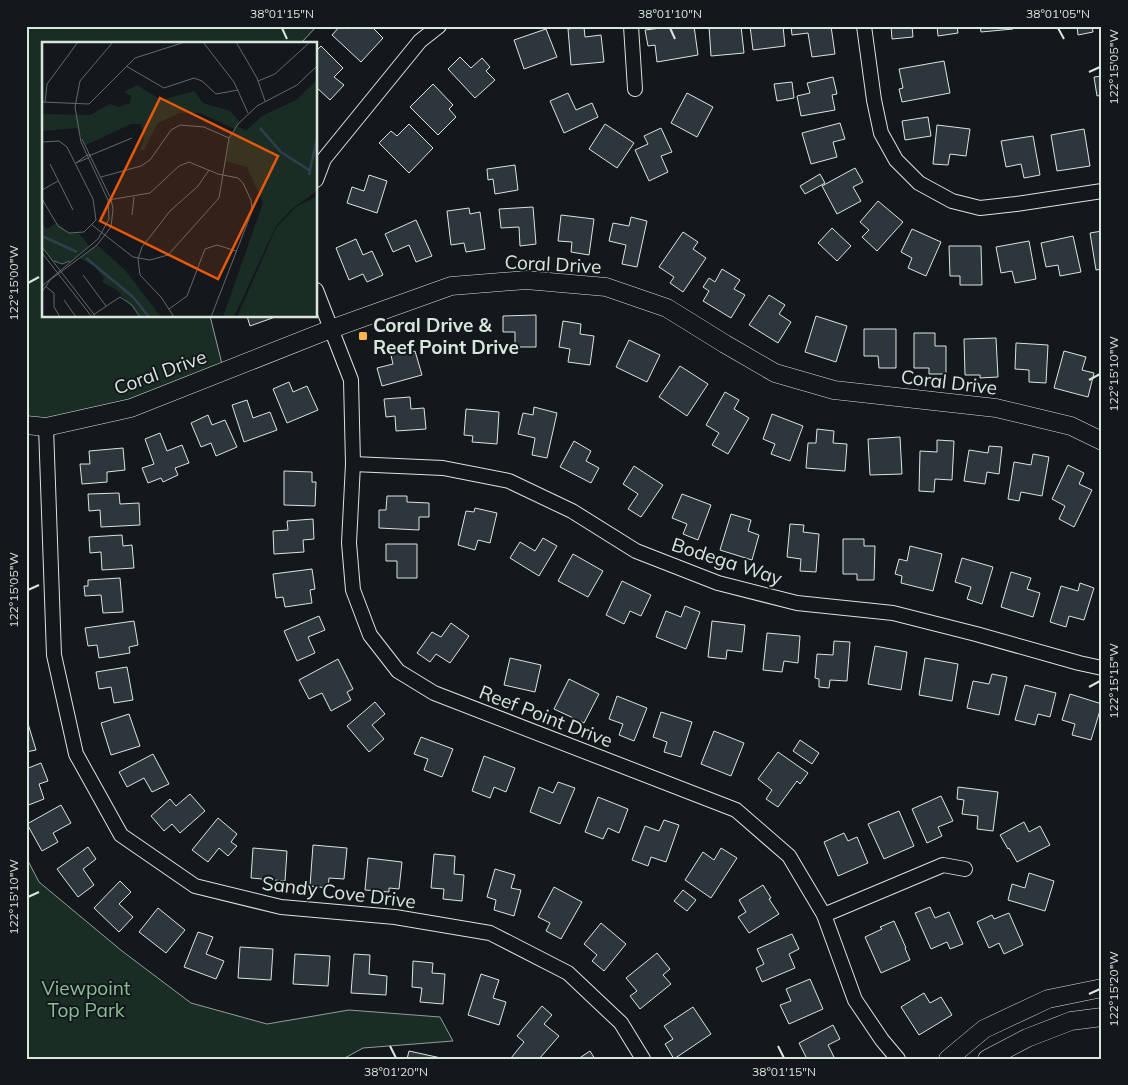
<svg xmlns="http://www.w3.org/2000/svg" width="1128" height="1085" font-family="Mulish,sans-serif">
	<rect width="100%" height="100%" fill="#14181c"/>
	<g fill="#1a2d24" stroke="#939e99">
		<polygon points="26,26 317,26 300,44 44,44 44,316 210,316 224,372 131,408 26,425"/>
		<polygon points="26,857 39,882 122,951 191,1003 267,1024 349,1010 440,1017 453,1041 363,1048 343,1059 26,1059"/>
	</g>
	<g fill="#2c363c" stroke="#d8e6dc">
		<polygon points="340,26 345,26 349,29 352,26 371,26 383,38 361,62 332,35"/>
		<polygon points="661,26 694,26 698,55 657,62 655,45 648,46 645,30 661,28"/>
		<polygon points="709,26 725,26 725,28 741,26 744,53 711,56"/>
		<polygon points="750,26 783,26 785,46 753,50"/>
		<polygon points="791,26 831,26 835,54 812,57 808,33 792,35"/>
		<polygon points="891,26 914,26 912,26 913,37 892,39"/>
		<polygon points="937,26 957,26 958,33 938,36"/>
		<polygon points="980,26 1013,26 1013,29 981,32"/>
		<polygon points="1077,26 1092,26 1093,32 1078,35"/>
		<polygon points="584,27 585,37 601,35 604,62 571,65 568,29"/>
		<polygon points="546,29 557,57 524,69 514,40"/>
		<polygon points="321,46 343,68 334,77 344,85 330,100 316,87 316,51"/>
		<polygon points="460,57 471,68 482,58 490,67 486,71 495,80 475,98 448,69"/>
		<polygon points="944,61 950,93 902,102 899,89 903,88 899,69"/>
		<polygon points="1102,76 1102,95 1097,96 1094,77"/>
		<polygon points="833,77 837,94 832,95 835,110 801,116 797,96 810,93 807,83"/>
		<polygon points="792,82 794,98 777,101 774,84"/>
		<polygon points="433,84 453,105 449,109 456,117 438,135 410,107"/>
		<polygon points="568,93 576,110 592,103 598,117 564,133 550,101"/>
		<polygon points="687,93 713,107 697,137 671,123"/>
		<polygon points="928,117 931,136 905,140 902,121"/>
		<polygon points="840,123 845,139 833,142 837,157 811,164 802,133"/>
		<polygon points="409,124 433,148 409,173 379,143 391,131 397,136"/>
		<polygon points="605,124 634,143 617,168 589,149"/>
		<polygon points="937,125 970,129 966,156 950,154 948,165 933,164"/>
		<polygon points="661,128 672,152 661,156 668,172 649,181 635,150 648,144 644,136"/>
		<polygon points="1084,129 1090,166 1057,171 1051,135"/>
		<polygon points="1033,136 1040,175 1024,178 1021,164 1006,167 1001,141"/>
		<polygon points="515,165 518,190 495,194 493,179 488,180 487,169"/>
		<polygon points="855,168 863,182 853,187 861,201 837,214 822,186"/>
		<polygon points="820,174 825,183 805,194 800,186"/>
		<polygon points="369,175 387,181 377,213 347,203 352,187 364,191"/>
		<polygon points="878,201 903,222 877,251 862,237 869,230 860,222"/>
		<polygon points="533,207 536,244 520,246 519,227 501,228 499,209"/>
		<polygon points="469,208 470,214 480,212 485,249 466,252 464,243 451,245 447,211"/>
		<polygon points="561,215 594,219 589,255 571,252 572,242 558,241"/>
		<polygon points="631,217 647,221 637,267 622,264 626,245 609,241 613,223 629,226"/>
		<polygon points="416,220 432,256 416,262 409,245 393,252 385,234"/>
		<polygon points="832,228 851,246 837,261 818,243"/>
		<polygon points="912,229 941,242 926,276 908,268 912,258 901,252"/>
		<polygon points="1102,231 1102,269 1096,270 1090,233"/>
		<polygon points="683,232 698,242 693,249 706,258 683,292 670,283 674,277 659,267"/>
		<polygon points="1073,236 1081,272 1060,276 1058,265 1046,267 1041,243"/>
		<polygon points="356,239 363,255 372,251 383,275 367,282 363,274 349,280 336,248"/>
		<polygon points="1029,241 1036,279 1015,283 1012,271 1001,273 996,247"/>
		<polygon points="949,246 981,246 982,285 960,285 960,276 950,276"/>
		<polygon points="722,269 740,280 734,289 745,295 731,318 703,301 709,291 703,287 709,278 715,282"/>
		<polygon points="769,295 785,305 779,314 791,322 778,343 749,325"/>
		<polygon points="536,315 536,347 515,347 515,332 503,332 503,316"/>
		<polygon points="247,316 278,316 250,326"/>
		<polygon points="816,316 847,326 836,362 805,352"/>
		<polygon points="563,321 581,324 580,334 594,336 590,365 568,362 570,349 559,347"/>
		<polygon points="864,329 896,329 896,368 879,368 878,356 864,356"/>
		<polygon points="914,333 935,333 935,346 946,346 946,374 929,374 929,368 914,368"/>
		<polygon points="996,338 998,377 980,378 980,375 965,375 964,339"/>
		<polygon points="629,340 660,355 647,382 616,367"/>
		<polygon points="1016,343 1048,345 1046,383 1029,382 1029,370 1015,369"/>
		<polygon points="403,348 404,354 415,351 422,375 382,386 377,368 393,364 390,351"/>
		<polygon points="1064,351 1086,357 1082,370 1094,373 1088,397 1054,388"/>
		<polygon points="680,366 708,384 687,416 659,397"/>
		<polygon points="289,382 293,392 307,386 318,410 287,423 273,389"/>
		<polygon points="725,392 739,400 734,409 749,418 728,454 712,445 719,433 706,425"/>
		<polygon points="410,397 411,409 424,408 426,429 396,431 395,416 386,417 384,399"/>
		<polygon points="247,400 253,418 270,412 277,430 244,442 232,405"/>
		<polygon points="534,407 557,413 547,458 532,455 535,438 518,434 523,413 533,415"/>
		<polygon points="466,409 499,412 497,444 472,442 473,436 464,435"/>
		<polygon points="772,414 803,426 790,461 771,454 775,444 763,439"/>
		<polygon points="208,415 212,425 225,420 237,447 216,456 211,443 201,447 191,423"/>
		<polygon points="817,429 834,431 833,443 847,444 845,471 806,468 808,443 816,443"/>
		<polygon points="160,433 167,451 182,445 189,463 175,468 178,475 163,482 161,478 148,483 142,468 154,464 145,439"/>
		<polygon points="900,437 902,474 870,475 868,439"/>
		<polygon points="937,440 954,441 952,480 935,479 934,492 919,491 920,451 937,452"/>
		<polygon points="574,441 591,451 586,461 599,468 591,483 560,467"/>
		<polygon points="989,446 1002,447 999,474 987,472 985,484 964,481 969,450 988,453"/>
		<polygon points="123,448 125,470 107,472 107,482 82,484 80,464 90,464 89,451"/>
		<polygon points="1033,454 1049,457 1042,496 1021,492 1019,501 1008,499 1014,462 1031,465"/>
		<polygon points="1068,465 1084,473 1079,484 1092,490 1074,527 1059,519 1065,506 1052,499"/>
		<polygon points="634,466 663,485 641,517 628,509 638,494 623,484"/>
		<polygon points="284,471 312,472 312,482 316,482 315,506 284,505"/>
		<polygon points="119,493 120,504 139,503 140,525 101,527 100,510 89,511 88,494"/>
		<polygon points="682,494 711,505 698,540 683,534 687,524 672,518"/>
		<polygon points="387,496 407,496 407,502 429,503 429,517 419,517 419,530 379,528 379,510 386,510"/>
		<polygon points="475,508 497,513 490,543 478,540 475,550 458,545 466,511 474,512"/>
		<polygon points="731,514 751,520 748,531 759,535 752,560 720,550"/>
		<polygon points="313,519 314,539 303,540 304,552 274,554 273,531 288,530 287,521"/>
		<polygon points="790,524 804,525 803,532 819,534 816,572 800,571 801,559 787,557"/>
		<polygon points="122,535 123,546 132,545 134,568 102,570 101,552 90,553 89,537"/>
		<polygon points="543,538 557,546 539,576 510,558 520,542 535,551"/>
		<polygon points="843,539 864,539 864,546 875,546 874,580 857,580 857,574 843,574"/>
		<polygon points="386,544 417,544 417,578 397,578 397,561 386,561"/>
		<polygon points="910,546 942,554 933,591 901,583 902,576 895,574 899,559 907,561"/>
		<polygon points="573,554 603,571 588,597 558,581"/>
		<polygon points="962,558 993,567 982,604 967,599 971,587 955,582"/>
		<polygon points="312,569 315,589 310,590 312,603 285,607 283,597 276,598 273,574"/>
		<polygon points="1011,572 1031,578 1027,589 1040,593 1033,617 1001,607"/>
		<polygon points="120,578 123,612 103,613 101,595 85,596 84,586 88,586 88,580"/>
		<polygon points="622,581 651,595 641,616 630,611 624,624 606,615"/>
		<polygon points="1080,583 1094,588 1084,620 1069,616 1066,627 1050,622 1061,586 1078,591"/>
		<polygon points="685,606 700,612 686,649 656,637 666,611 681,617"/>
		<polygon points="319,616 325,630 308,637 315,653 297,661 284,631"/>
		<polygon points="134,621 138,645 129,647 130,653 99,658 97,645 88,646 85,628"/>
		<polygon points="712,621 745,625 742,652 727,650 726,659 708,657"/>
		<polygon points="451,623 469,636 450,663 436,654 430,662 417,653 432,632 441,637"/>
		<polygon points="767,633 800,636 798,663 784,661 782,672 763,670"/>
		<polygon points="834,641 850,642 847,681 830,680 829,688 819,687 819,679 815,678 817,654 833,655"/>
		<polygon points="875,646 907,652 901,690 868,684"/>
		<polygon points="510,658 541,665 535,692 504,685"/>
		<polygon points="925,658 958,664 952,701 919,695"/>
		<polygon points="338,659 353,689 347,692 351,700 331,711 322,693 309,699 299,680"/>
		<polygon points="127,667 133,700 114,703 111,687 99,689 96,672"/>
		<polygon points="992,674 1007,677 999,715 967,708 973,681 989,684"/>
		<polygon points="569,679 599,694 584,723 554,709"/>
		<polygon points="1025,685 1056,693 1050,717 1038,714 1035,725 1015,720"/>
		<polygon points="1070,694 1102,704 1091,740 1072,735 1075,724 1062,720"/>
		<polygon points="617,696 647,708 634,741 619,735 623,724 609,719"/>
		<polygon points="375,702 385,714 372,725 384,739 369,752 347,726"/>
		<polygon points="661,712 692,722 681,757 664,752 667,742 653,737"/>
		<polygon points="129,714 140,746 111,755 101,723"/>
		<polygon points="26,717 36,750 26,752"/>
		<polygon points="714,731 744,743 731,776 701,764"/>
		<polygon points="421,737 453,749 442,777 424,770 428,759 414,754"/>
		<polygon points="800,740 819,753 812,764 793,751"/>
		<polygon points="778,752 808,773 800,784 797,781 778,807 766,799 772,790 758,779"/>
		<polygon points="153,754 169,784 152,792 144,778 127,787 119,772"/>
		<polygon points="484,756 515,768 506,792 494,787 490,798 472,791"/>
		<polygon points="41,763 48,781 39,784 44,799 26,806 26,769"/>
		<polygon points="558,782 575,788 560,824 530,812 539,787 553,793"/>
		<polygon points="958,787 998,792 993,831 977,829 978,816 962,814 964,800 957,799"/>
		<polygon points="190,794 205,811 180,833 172,824 164,831 151,816 170,799 176,806"/>
		<polygon points="941,796 953,821 938,827 942,836 927,843 912,809"/>
		<polygon points="598,797 628,809 619,833 608,828 603,839 585,832"/>
		<polygon points="61,805 71,823 53,833 58,842 42,851 27,824"/>
		<polygon points="899,811 914,846 884,859 868,824"/>
		<polygon points="218,818 237,834 231,842 237,846 228,856 219,848 208,862 192,850"/>
		<polygon points="664,820 679,825 666,862 651,857 648,866 632,860 645,826 659,831"/>
		<polygon points="1024,822 1029,832 1040,826 1050,845 1017,862 1009,848 1008,849 1000,835"/>
		<polygon points="844,833 848,841 857,837 868,863 838,876 824,842"/>
		<polygon points="313,845 347,848 344,879 329,878 328,888 310,886"/>
		<polygon points="88,847 96,859 83,869 94,885 78,897 57,869"/>
		<polygon points="253,848 287,851 285,881 251,878"/>
		<polygon points="721,848 737,858 711,898 685,880 703,852 714,860"/>
		<polygon points="434,854 455,856 454,874 464,875 462,901 443,899 444,889 431,888"/>
		<polygon points="368,858 402,862 399,889 389,888 389,892 365,890"/>
		<polygon points="495,869 515,875 511,888 521,890 514,916 494,910 496,900 487,897"/>
		<polygon points="1029,873 1054,881 1045,911 1008,900 1012,884 1025,888"/>
		<polygon points="120,881 131,892 119,904 133,917 119,932 94,908"/>
		<polygon points="763,885 771,898 769,899 779,914 749,933 738,917 746,912 739,900"/>
		<polygon points="554,887 582,902 561,939 546,931 550,923 538,917"/>
		<polygon points="683,890 696,900 687,911 674,901"/>
		<polygon points="930,907 935,918 949,912 963,944 950,949 947,942 931,949 915,913"/>
		<polygon points="158,908 185,930 166,953 139,932"/>
		<polygon points="1009,913 1023,945 1004,954 999,943 989,948 977,922 992,915 994,919"/>
		<polygon points="894,921 906,948 905,948 910,960 881,973 865,937 882,929 880,927"/>
		<polygon points="601,923 626,944 604,971 592,961 597,955 584,944"/>
		<polygon points="198,932 213,937 206,954 224,961 216,979 184,967"/>
		<polygon points="792,934 799,949 789,954 795,968 762,982 756,968 764,964 757,949"/>
		<polygon points="240,947 273,949 271,980 238,978"/>
		<polygon points="657,953 670,969 663,975 671,984 640,1009 630,996 637,991 626,978"/>
		<polygon points="295,954 330,956 328,986 293,984"/>
		<polygon points="354,954 370,955 369,974 387,976 386,995 351,993"/>
		<polygon points="413,961 433,963 432,973 445,974 443,1004 420,1002 422,988 412,987"/>
		<polygon points="481,974 499,980 493,998 506,1002 499,1025 468,1015"/>
		<polygon points="810,979 823,1009 789,1024 780,1005 791,1001 786,989"/>
		<polygon points="924,993 930,1003 941,997 952,1015 919,1035 901,1007"/>
		<polygon points="542,1006 552,1015 544,1024 559,1036 539,1059 512,1059 511,1058 524,1042 517,1036"/>
		<polygon points="693,1007 711,1034 674,1059 665,1044 673,1039 664,1026"/>
		<polygon points="833,1025 840,1039 828,1045 835,1059 807,1059 799,1043"/>
		<polygon points="409,1051 441,1058 441,1059 407,1059"/>
		<polygon points="590,1051 595,1059 578,1059"/>
	</g>
	<g fill="none" stroke-linecap="round" stroke-linejoin="round">
		<g stroke="#d8e6dc" stroke-width="16">
			<g id="minor">
				<polyline points="631,26 635,89"/>
				<polyline points="864,26 874,100 881,133 896,160 919,183 952,201 980,208 1016,204 1102,191"/>
				<polyline points="316,180 324,159 420,41 439,26"/>
				<polyline points="316,290 351,380 353,464 349,543 353,590 370,635 398,671 434,693 736,810 789,856 824,915 855,1000 882,1040 898,1059"/>
				<polyline points="46,427 54,655 76,754 121,835 195,886 281,907 395,917 490,933 568,973 621,1023 643,1059"/>
				<polyline points="353,464 443,468 509,481 572,511 636,551 718,583 797,603 893,613 976,634 1079,663 1102,668"/>
				<polyline points="824,915 943,865 965,869"/>
			</g>
		</g>
		<g stroke="#d8e6dc" stroke-width="19">
			<g id="tertiary">
				<polyline points="26,425 46,427 131,408 331,329 451,286 526,280 606,287 667,308 725,344 775,373 834,390 996,408 1071,426 1102,441"/>
				<polyline points="948,1059 984,1029 1048,999 1102,988"/>
				<polyline points="987,1059 1027,1038 1071,1021 1102,1017"/>
			</g>
		</g>
		<use href="#minor" stroke="#14181c" stroke-width="14"/>
		<use href="#tertiary" stroke="#14181c" stroke-width="18"/>
	</g>
	<path fill="none" stroke="#d8e6dc" stroke-width="2" d="M282,28L287,39M670,28L675,39M1058,28L1064,39M1089,72L1100,67M28,283L39,277M1089,380L1100,374M28,590L39,585M1089,687L1100,681M28,897L39,892M1089,994L1100,989M390,1046L396,1058M778,1046L784,1058"/>
	<rect fill="#ffb74d" stroke="#14181c" stroke-width="2" x="358" y="331" width="10" height="10" rx="2.5"/>
	<g text-anchor="middle" stroke-width="4" stroke-linejoin="round" paint-order="stroke">
		<g font-size="19" fill="#d8e6dc" stroke="#14181c">
			<text transform="translate(553 264) rotate(3)" y="7">Coral Drive</text>
			<text transform="translate(160 372) rotate(-20)" y="7">Coral Drive</text>
			<text transform="translate(949 382) rotate(7)" y="7">Coral Drive</text>
			<text transform="translate(727 561) rotate(18)" y="7">Bodega Way</text>
			<text transform="translate(546 716) rotate(21)" y="7">Reef Point Drive</text>
			<text transform="translate(339 892) rotate(7)" y="7">Sandy Cove Drive</text>
		</g>
		<g font-size="19" font-weight="bold" fill="#d8e6dc" stroke="#14181c" text-anchor="start">
			<text x="373" y="332">Coral Drive &amp;<tspan x="373" dy="22">Reef Point Drive</tspan></text>
		</g>
		<g font-size="19" fill="#8ac095" stroke="#14181c">
			<text x="86" y="995">Viewpoint<tspan x="86" dy="22">Top Park</tspan></text>
		</g>
	</g>
	<g transform="translate(42 42)">
		<rect width="275" height="275" fill="#14181c"/>
		<path d="M275,38V149L250,167L234,184L192,275H181L221,161L205,125L184,119L187,96L193,87L158,71H138L116,81L102,108H98L102,98L99,82H89L44,103L35,86L0,89V72L48,73L68,62L77,65L88,61L89,54L82,50L95,43L119,58L152,49L161,61L188,69L198,80L195,84L204,89L220,74L254,58ZM275,154V275H195L234,186L254,165ZM0,180L4,187L15,181L27,191H37L47,204L29,219L20,222L10,219L0,205ZM55,203L83,228L119,275H98L75,248L60,240L62,236L52,224L37,216Z" fill="#1a2d24"/>
		<path fill="none" stroke="#2f3f4d" stroke-width="2.5" d="M218,86L239,110L267,128M267,133L275,96M0,194L35,210M44,216L91,255L107,275"/>
		<path fill="none" stroke="#626a69" stroke-width="1" d="M161,0L192,40L206,71M194,0L215,36L223,59M84,24L122,46L152,36L160,39L174,52L196,48M216,39L233,32L268,0M0,60L47,62L93,16L143,0M3,60L5,42L36,0M0,100L17,99L25,105L51,157L54,178L42,190L27,191L16,184L0,157M45,113H49L46,116L34,121ZM49,113L90,96M8,122L31,168M59,135L99,124L108,118L129,88L138,83L162,85L187,96M0,148L16,139M66,158L108,151L137,124L147,120L176,132L196,136L201,141L209,158L210,169L169,275M90,173L92,155M50,183L91,215L108,218L126,213L177,156L187,96L196,82L215,64L255,43L275,24M0,205L54,275M0,211L50,275M12,219L20,222L28,219M41,233L64,264M0,244L56,197L67,177L66,158L39,100L33,65L38,39L71,0M3,244L12,251V265L18,275M0,250L8,238L55,203L69,185L71,167L69,157L40,97M22,258L34,275M127,267L145,254L163,207L175,203L194,209M51,273L78,255L90,263L98,275M132,275L119,255L98,233L96,217L100,205L128,169L156,144L167,128"/>
		<path fill="#e8590c" fill-opacity="0.15" stroke="#e8590c" stroke-width="2.5" d="M118,56L236,114L176,237L58,179Z"/>
		<rect width="275" height="275" fill="none" stroke="#d8e6dc" stroke-width="2.5"/>
	</g>
	<rect width="1128" height="1085" fill="none" stroke="#14181c" stroke-width="55"/>
	<rect x="28" y="28" width="1072" height="1030" fill="none" stroke="#d8e6dc" stroke-width="2"/>
	<g font-size="12" text-anchor="middle" fill="#d8e6dc">
		<text x="282" y="18">38°01'15"N</text>
		<text x="670" y="18">38°01'10"N</text>
		<text x="1058" y="18">38°01'05"N</text>
		<text transform="translate(1114 67) rotate(-90)" y="4">122°15'05"W</text>
		<text transform="translate(14 283) rotate(-90)" y="4">122°15'00"W</text>
		<text transform="translate(1114 374) rotate(-90)" y="4">122°15'10"W</text>
		<text transform="translate(14 590) rotate(-90)" y="4">122°15'05"W</text>
		<text transform="translate(1114 681) rotate(-90)" y="4">122°15'15"W</text>
		<text transform="translate(14 897) rotate(-90)" y="4">122°15'10"W</text>
		<text transform="translate(1114 989) rotate(-90)" y="4">122°15'20"W</text>
		<text x="396" y="1076">38°01'20"N</text>
		<text x="784" y="1076">38°01'15"N</text>
	</g>
</svg>
